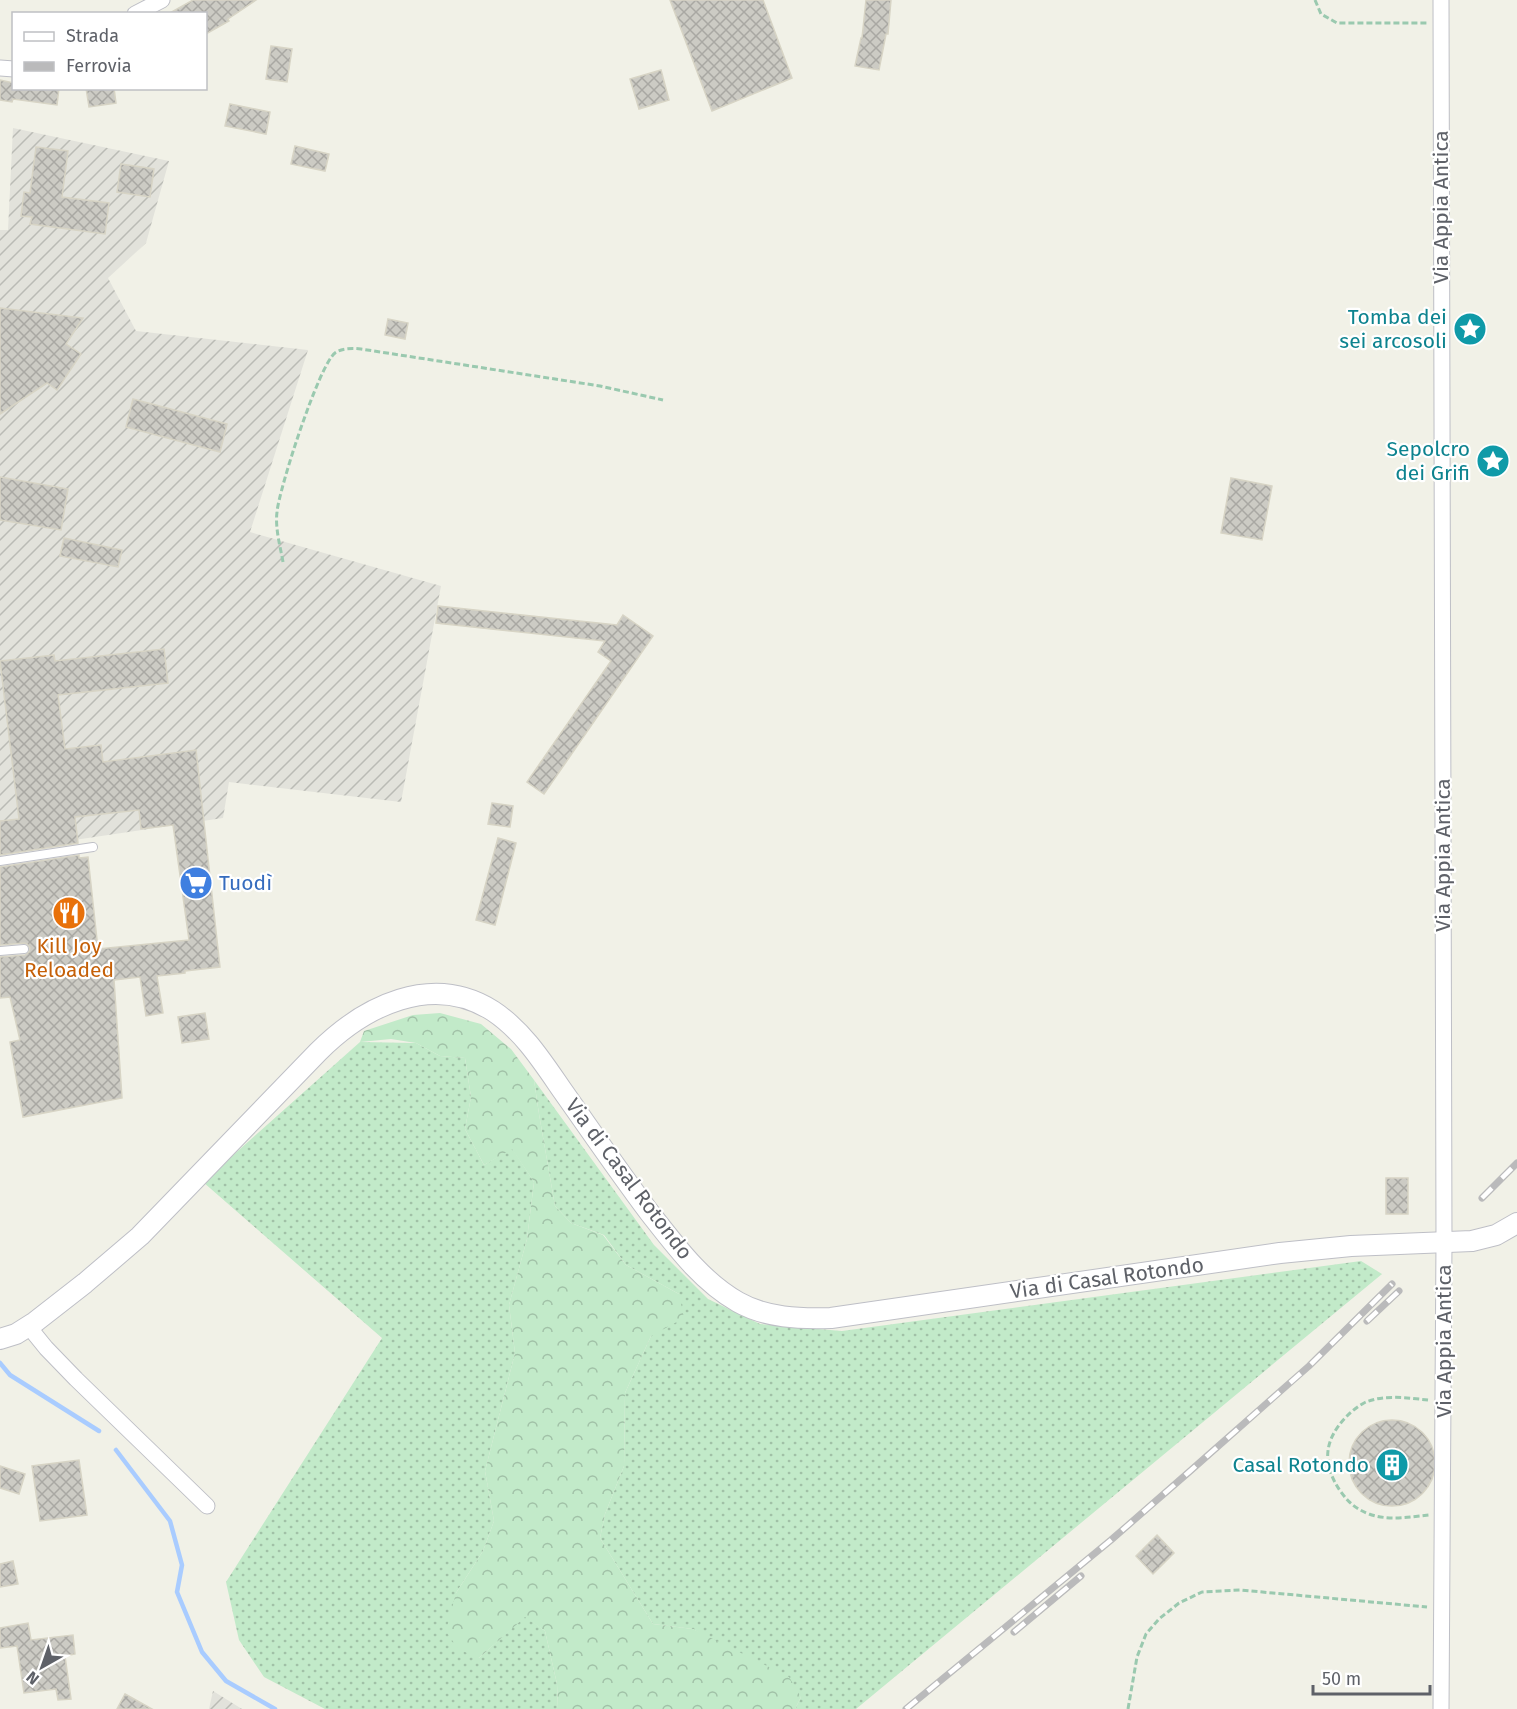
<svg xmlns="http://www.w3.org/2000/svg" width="1517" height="1709" font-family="'Fira Sans',sans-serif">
	<defs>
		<pattern id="industrial-furrows" width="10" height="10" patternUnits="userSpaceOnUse" patternTransform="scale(1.5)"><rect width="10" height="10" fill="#e2e2db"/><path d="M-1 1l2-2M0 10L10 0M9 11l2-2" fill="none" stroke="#babbb5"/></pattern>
		<pattern id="grass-dots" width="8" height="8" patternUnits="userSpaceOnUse" patternTransform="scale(1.5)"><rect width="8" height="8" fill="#c2eac9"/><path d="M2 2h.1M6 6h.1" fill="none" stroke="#a1c1a7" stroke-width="1.8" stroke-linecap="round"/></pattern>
		<pattern id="forest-crowns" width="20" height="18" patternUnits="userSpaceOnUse" patternTransform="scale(1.5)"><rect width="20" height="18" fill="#c2eac9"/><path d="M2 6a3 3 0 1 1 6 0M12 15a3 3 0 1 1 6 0" fill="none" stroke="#a1c1a7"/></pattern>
		<pattern id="building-cross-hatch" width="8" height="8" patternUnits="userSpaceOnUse" patternTransform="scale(1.5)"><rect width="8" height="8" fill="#cccbc4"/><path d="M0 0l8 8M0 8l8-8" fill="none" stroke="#a9a8a3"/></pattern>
	</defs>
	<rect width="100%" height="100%" fill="#f1f1e7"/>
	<g fill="url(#industrial-furrows)">
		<polygon points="13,128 169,161 146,243 108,278 136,331 308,350 250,532 441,586 401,802 229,782 223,818 0,851 0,230 8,230"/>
		<polygon points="213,1691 242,1709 209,1709"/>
	</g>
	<g fill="url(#grass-dots)">
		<polygon points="360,1042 416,1043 440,1056 465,1058 471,1097 465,1129 484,1165 512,1148 534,1182 527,1239 509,1305 515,1353 485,1471 494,1521 483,1551 456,1593 479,1658 525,1616 545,1631 557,1684 558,1709 325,1709 264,1677 239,1640 226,1582 382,1338 203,1182"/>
		<polygon points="534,1080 654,1245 708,1299 760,1324 842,1331 1361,1261 1382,1274 856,1709 795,1709 801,1697 693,1629 653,1624 600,1538 605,1514 624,1466 625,1393 651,1336 679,1294 626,1265 604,1235 571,1223 555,1206 539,1114"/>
	</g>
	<polygon fill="url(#forest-crowns)" points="440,1013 481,1024 511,1049 534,1080 539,1114 555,1206 571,1223 603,1235 626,1265 679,1294 684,1318 651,1336 625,1393 624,1466 605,1514 600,1538 653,1624 693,1629 789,1677 801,1697 795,1709 558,1709 557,1684 545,1631 525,1617 479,1658 458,1649 446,1631 456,1593 483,1551 494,1521 485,1471 515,1353 509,1305 527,1239 534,1182 512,1149 484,1165 465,1129 471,1097 465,1058 440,1056 416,1043 391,1039 360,1042 364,1031 413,1015"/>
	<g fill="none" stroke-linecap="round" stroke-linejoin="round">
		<g stroke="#a9ccff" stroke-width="4.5">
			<polyline points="0,1363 10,1375 99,1431"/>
			<polyline points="116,1450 170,1521 182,1565 177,1592 202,1652 226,1681 275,1709"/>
		</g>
	</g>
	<g fill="url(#building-cross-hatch)" stroke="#d7d4c5" stroke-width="1.5">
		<polygon points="193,0 256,0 228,19 229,21 206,34 206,14 168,14"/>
		<polygon points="670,0 763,0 792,78 712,111"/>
		<polygon points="866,0 891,0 888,34 886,34 879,70 855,66 861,38 862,38"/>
		<polygon points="271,46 292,49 287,82 266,79"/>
		<polygon points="661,70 669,100 639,109 630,79"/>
		<polygon points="0,80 14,83 14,88 59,88 57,105 13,99 12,102 0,100"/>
		<polygon points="86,88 114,88 116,103 89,107"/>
		<polygon points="230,104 270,112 266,134 225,126"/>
		<polygon points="295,146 329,154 325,171 291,164"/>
		<polygon points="36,147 68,151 62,197 109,203 105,234 30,224 32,217 21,216 24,192 30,193"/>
		<polygon points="121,164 154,169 150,197 117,192"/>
		<polygon points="0,308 83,318 66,344 81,354 57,390 47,383 0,414"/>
		<polygon points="388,319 408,323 405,339 385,335"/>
		<polygon points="133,399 227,424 220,452 126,427"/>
		<polygon points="0,477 68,489 61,530 0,520"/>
		<polygon points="1231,478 1272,486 1262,540 1221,533"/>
		<polygon points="64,538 122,550 118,567 60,556"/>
		<polygon points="438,606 617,625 623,615 653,636 544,794 527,782 611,661 598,652 605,641 436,623"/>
		<polygon points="164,649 168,683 58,695 65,749 101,745 103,762 196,750 220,967 185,971 185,973 157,976 163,1013 146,1016 140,977 114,980 122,1098 23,1117 10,1042 20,1040 10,997 0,998 0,957 25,955 29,952 30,948 27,944 24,943 0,945 0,867 79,855 79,858 88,857 98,949 189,940 173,825 141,829 139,810 75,817 78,843 0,855 0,821 19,819 0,661 54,655 55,661"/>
		<polygon points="492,803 513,806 510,827 488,824"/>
		<polygon points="498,838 516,843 495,925 476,920"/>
		<polygon points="205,1013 209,1039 182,1043 178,1017"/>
		<rect x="1386" y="1178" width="22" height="36"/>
		<circle cx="1392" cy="1463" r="43"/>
		<polygon points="79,1460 87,1515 40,1521 32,1466"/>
		<polygon points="0,1466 25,1474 19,1494 0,1488"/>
		<polygon points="1157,1535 1174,1553 1153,1574 1136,1556"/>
		<polygon points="13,1561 18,1584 0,1587 0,1564"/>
		<polygon points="28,1623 31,1640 73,1635 75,1654 65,1656 71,1699 58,1700 56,1689 24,1693 17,1646 0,1648 0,1628"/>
		<polygon points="125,1694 152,1709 117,1709"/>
	</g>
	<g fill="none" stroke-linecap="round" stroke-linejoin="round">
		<g stroke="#bebfc6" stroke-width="10">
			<g id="service">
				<polyline points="0,861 93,847"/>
				<polyline points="0,951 24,949"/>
			</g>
		</g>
		<g stroke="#bebfc6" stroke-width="17">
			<g id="minor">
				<polyline points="135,14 162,0"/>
				<polyline points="0,68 14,69"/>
				<polyline points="29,1327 46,1348 76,1379 207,1506"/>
				<polyline points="1441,1709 1444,1242 1441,0"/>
			</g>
		</g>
		<g stroke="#bebfc6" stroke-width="22">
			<path id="tertiary" d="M0,1339L16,1334L35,1322L85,1283L140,1236L318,1052C364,1006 432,972 493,1011C523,1031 542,1061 562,1090C591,1131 619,1172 649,1212C675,1245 701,1281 738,1302C766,1318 800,1319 831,1318L1280,1253L1351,1246L1472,1241L1496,1235L1517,1223"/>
		</g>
		<g stroke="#9ac9af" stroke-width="3" stroke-dasharray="6 3" stroke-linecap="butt">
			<polyline points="1315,0 1321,14 1337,23 1427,23"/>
			<path d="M283,562C280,545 275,528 277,512C279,489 319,365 335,353C342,348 352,348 361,349L600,386L663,400"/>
			<path d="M1428,1400C1408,1398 1383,1394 1364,1403C1358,1406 1351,1412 1346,1417C1323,1441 1322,1465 1341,1492C1349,1503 1356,1509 1369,1514C1388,1521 1410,1517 1429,1515"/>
			<polyline points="1128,1709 1137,1657 1146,1634 1159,1619 1179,1603 1202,1592 1240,1590 1427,1607"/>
		</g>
		<use href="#service" stroke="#fff" stroke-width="8"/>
		<use href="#minor" stroke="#fff" stroke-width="15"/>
		<use href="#tertiary" stroke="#fff" stroke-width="20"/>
		<g stroke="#bababb" stroke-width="7">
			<g id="rail">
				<polyline points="1482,1198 1517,1163"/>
				<polyline points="1367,1321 1399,1291"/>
				<polyline points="1014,1632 1081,1576"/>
				<polyline points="906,1709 1111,1540 1189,1472 1309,1366 1392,1284"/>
			</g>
		</g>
		<use href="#rail" stroke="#fff" stroke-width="4.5" stroke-dasharray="14" stroke-linecap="butt"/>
	</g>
	<defs>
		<g id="sight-disc" transform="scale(1.725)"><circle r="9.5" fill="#0f9aa8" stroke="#fff"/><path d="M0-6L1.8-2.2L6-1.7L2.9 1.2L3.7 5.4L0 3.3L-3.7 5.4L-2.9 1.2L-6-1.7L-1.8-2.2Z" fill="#fff"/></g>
		<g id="supermarket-disc" transform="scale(1.725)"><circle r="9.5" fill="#3f7fe0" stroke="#fff"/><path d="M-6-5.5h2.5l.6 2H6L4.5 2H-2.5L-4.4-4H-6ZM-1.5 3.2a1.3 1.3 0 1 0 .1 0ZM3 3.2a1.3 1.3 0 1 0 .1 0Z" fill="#fff"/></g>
		<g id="restaurant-disc" transform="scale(1.725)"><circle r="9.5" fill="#e8710a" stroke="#fff"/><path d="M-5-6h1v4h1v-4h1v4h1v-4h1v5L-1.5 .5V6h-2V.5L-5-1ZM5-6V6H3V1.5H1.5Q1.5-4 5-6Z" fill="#fff"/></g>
		<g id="building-disc" transform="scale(1.725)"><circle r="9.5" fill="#0f9aa8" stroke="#fff"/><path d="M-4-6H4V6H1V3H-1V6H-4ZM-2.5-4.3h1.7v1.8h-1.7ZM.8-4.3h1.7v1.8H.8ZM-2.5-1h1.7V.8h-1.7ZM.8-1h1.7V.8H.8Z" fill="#fff"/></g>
	</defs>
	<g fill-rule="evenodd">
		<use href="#sight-disc" x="1470" y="329"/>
		<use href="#sight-disc" x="1493" y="461"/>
		<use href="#supermarket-disc" x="196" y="883"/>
		<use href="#restaurant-disc" x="69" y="913"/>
		<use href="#building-disc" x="1392" y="1465"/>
	</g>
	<g text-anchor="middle" stroke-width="4.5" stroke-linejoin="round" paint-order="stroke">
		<g font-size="21" fill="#5e6168" stroke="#fff">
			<text transform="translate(1441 207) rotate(-90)" y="7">Via Appia Antica</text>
			<text transform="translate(1443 855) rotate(-90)" y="7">Via Appia Antica</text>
			<text transform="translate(629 1179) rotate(53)" y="7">Via di Casal Rotondo</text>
			<text transform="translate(1107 1278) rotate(-8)" y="7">Via di Casal Rotondo</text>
			<text transform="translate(1444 1341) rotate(-90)" y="7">Via Appia Antica</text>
		</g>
		<g font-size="21" fill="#0d838f" stroke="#fff" text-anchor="end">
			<text x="1447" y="324">Tomba dei<tspan x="1447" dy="24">sei arcosoli</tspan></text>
			<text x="1470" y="456">Sepolcro<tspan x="1470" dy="24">dei Grifi</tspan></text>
			<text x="1369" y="1472">Casal Rotondo</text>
		</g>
		<g font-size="21" fill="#366cbe" stroke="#fff" text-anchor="start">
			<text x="219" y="890">Tuodì</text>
		</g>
		<g font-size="21" fill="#c56008" stroke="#fff">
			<text x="69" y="953">Kill Joy<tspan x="69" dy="24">Reloaded</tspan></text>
		</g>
	</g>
	<rect x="12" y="12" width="195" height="78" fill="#ffffff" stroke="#bfc0c3" stroke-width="1.5"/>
	<rect x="24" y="32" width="30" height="9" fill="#ffffff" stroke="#bfc0c3" stroke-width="1.5"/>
	<text x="66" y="42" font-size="18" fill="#5e6168">Strada</text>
	<rect x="24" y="62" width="30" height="9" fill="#bababb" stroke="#bfc0c3" stroke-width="1.5"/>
	<text x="66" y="72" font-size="18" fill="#5e6168">Ferrovia</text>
	<g transform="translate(42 1667) rotate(220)" stroke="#ffffff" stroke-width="4.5" paint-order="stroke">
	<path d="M0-4.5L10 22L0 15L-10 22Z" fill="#5e6168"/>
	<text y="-9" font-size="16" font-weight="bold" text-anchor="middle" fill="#5e6168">N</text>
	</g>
	<path d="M1313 1685v9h117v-9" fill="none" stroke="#5e6168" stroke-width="3"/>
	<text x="1322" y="1685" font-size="18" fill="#5e6168" stroke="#ffffff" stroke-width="4.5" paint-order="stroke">50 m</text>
</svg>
